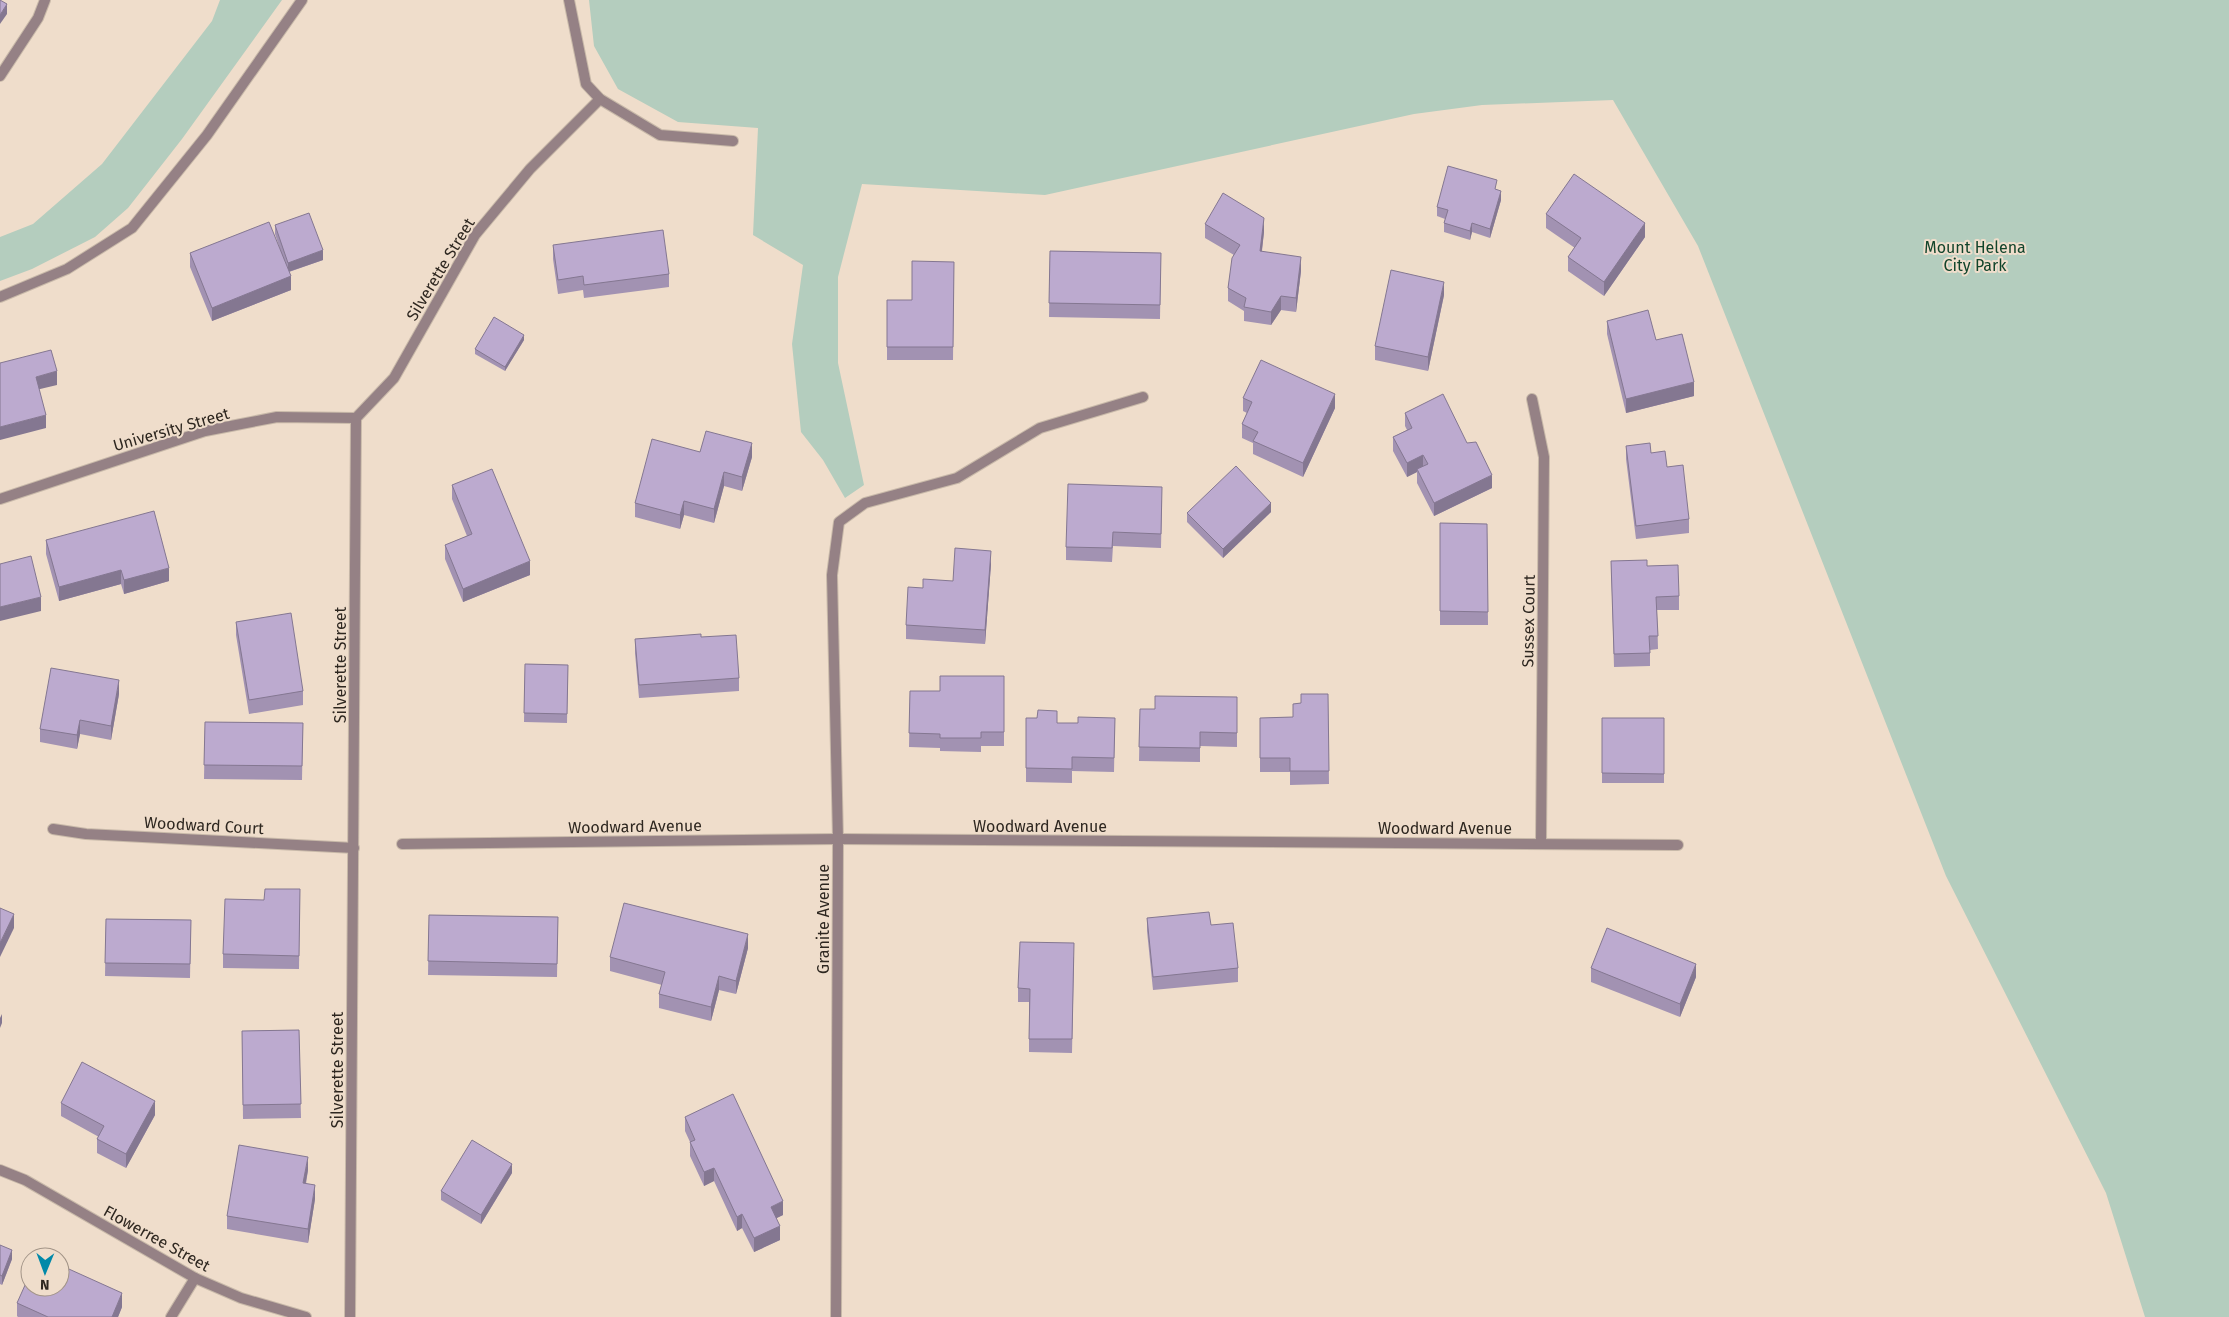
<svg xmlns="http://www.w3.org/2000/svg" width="2229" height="1317" font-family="'Fira Sans',sans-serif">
	<rect width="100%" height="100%" fill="#efddcb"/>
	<g fill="#b4cdbe">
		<polygon points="220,0 282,0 182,139 128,208 95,237 32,269 0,281 0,237 33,224 102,164 212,21"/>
		<polygon points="589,0 2229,0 2229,1317 2145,1317 2106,1193 1946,876 1698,246 1613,100 1482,105 1414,114 1045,195 862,184 838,277 838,363 864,485 845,498 823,460 801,432 792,344 803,265 753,235 758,128 678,122 618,89 594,46"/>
	</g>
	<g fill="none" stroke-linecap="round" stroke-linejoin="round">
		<g stroke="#c8b9a9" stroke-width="12">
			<g id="street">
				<polyline points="569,0 586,84 600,99 660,135 733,141"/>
				<polyline points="0,76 38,18 45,0"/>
				<polyline points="0,297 67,269 132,228 207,135 302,0"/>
				<polyline points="1532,399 1544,457 1541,844"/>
				<polyline points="0,499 205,431 277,417 356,418"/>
				<polyline points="53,829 86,834 354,848"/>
				<polyline points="402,844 838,839 1678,845"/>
				<polyline points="0,1170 25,1180 195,1278 241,1298 306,1317"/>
				<polyline points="171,1317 195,1278"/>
				<polyline points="350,1317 356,418 394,378 475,235 530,169 600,99"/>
				<polyline points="836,1317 838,839 832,575 839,522 865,503 957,478 1040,428 1143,397"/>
			</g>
		</g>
		<use href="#street" stroke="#958185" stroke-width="10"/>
	</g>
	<g fill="#a292b2">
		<polygon points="1497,189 1501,200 1490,238 1472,232 1470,240 1444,232 1444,223 1445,219 1437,216 1437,207"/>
		<polygon points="1546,214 1645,237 1604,296 1568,271 1568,257 1575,248 1546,228"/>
		<polygon points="1205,224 1264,232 1262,251 1301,271 1296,312 1281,310 1271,325 1244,321 1244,311 1228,301 1228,288 1234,255 1205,238"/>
		<polygon points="275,225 323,260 289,272 291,290 212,321 190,267 190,253 282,255 275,234"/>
		<polygon points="553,245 669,274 669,287 584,298 583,290 558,294 553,259"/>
		<polygon points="1050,251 1161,253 1160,319 1049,317"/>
		<polygon points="954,262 953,360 887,360 887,300 912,300"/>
		<polygon points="1444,295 1428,371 1375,360 1375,346"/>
		<polygon points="1607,321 1694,396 1626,413 1607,334"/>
		<polygon points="524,340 505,371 475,354 475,349"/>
		<polygon points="1243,398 1335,408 1303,477 1253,454 1253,443 1242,438 1242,424 1247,413 1243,411"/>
		<polygon points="1405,413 1467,443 1492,488 1434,516 1417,483 1417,472 1407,477 1393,451 1393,437 1407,430 1405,426"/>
		<polygon points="1626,446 1651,453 1667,467 1689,519 1689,533 1636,539 1626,459"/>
		<polygon points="700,452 752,457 742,491 724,486 714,523 684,515 680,529 635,517 635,503"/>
		<polygon points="452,485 530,575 463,602 445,559 445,545 467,536 452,499"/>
		<polygon points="1162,500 1161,548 1113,546 1112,562 1066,560 1066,547"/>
		<polygon points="1271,512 1223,558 1187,522 1187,513"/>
		<polygon points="1440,523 1487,524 1488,625 1440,625"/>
		<polygon points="46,540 169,581 124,594 121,584 59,601 46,554"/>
		<polygon points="1611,561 1647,566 1679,596 1679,610 1657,610 1658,649 1650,650 1650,666 1614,667"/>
		<polygon points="991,564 985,644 906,639 906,625 923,588 953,581"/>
		<polygon points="236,622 303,691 303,705 249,714 236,635"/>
		<polygon points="701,637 739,678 739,691 639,698 635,653 635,639"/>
		<polygon points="525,664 568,665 567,723 524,722"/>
		<polygon points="1004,676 1004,746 981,746 981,752 940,751 940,748 909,747 910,691 940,691"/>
		<polygon points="119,694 111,740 80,734 77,749 40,742 40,729"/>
		<polygon points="1328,694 1329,784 1290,785 1290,772 1260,772 1260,718 1293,717 1293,704 1301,703"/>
		<polygon points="1237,697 1237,747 1200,746 1200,762 1139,761 1140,709 1155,709"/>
		<polygon points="1026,718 1057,723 1078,723 1115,718 1114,772 1072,771 1072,783 1026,782"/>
		<rect x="1602" y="718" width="62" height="65"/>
		<polygon points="205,722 303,723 302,780 204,779"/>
		<polygon points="300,889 299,969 223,968 223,954 264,900"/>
		<polygon points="429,915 558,917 557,977 428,975"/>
		<polygon points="1147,918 1211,925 1238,968 1238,982 1153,990 1147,931"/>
		<polygon points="106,919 191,920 190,978 105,976"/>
		<polygon points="748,948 736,994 719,990 711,1021 659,1008 659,994 662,985 610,971 610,957"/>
		<polygon points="1074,957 1072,1053 1029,1052 1029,1002 1018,1002 1018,988"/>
		<polygon points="1591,968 1696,977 1680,1017 1591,982"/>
		<polygon points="299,1030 301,1118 243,1119 242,1031"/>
		<polygon points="61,1103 155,1115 126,1168 97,1153 97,1139 99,1137 61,1116"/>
		<polygon points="685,1117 783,1215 776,1218 780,1240 754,1252 742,1228 737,1231 714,1181 704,1186 690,1156 690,1142 685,1131"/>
		<polygon points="308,1170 306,1184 315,1199 308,1243 227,1229 227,1216"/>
		<polygon points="512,1173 481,1224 441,1200 441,1191"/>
		<polygon points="0,1245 12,1259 2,1285 0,1284"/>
		<polygon points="17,1303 122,1307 118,1317 18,1317 17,1316"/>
	</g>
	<g fill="#847791">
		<polygon points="7,4 7,14 0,24 0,15"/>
		<polygon points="1501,191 1501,200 1490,238 1490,229"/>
		<polygon points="1264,218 1264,232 1260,265 1260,251"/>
		<polygon points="1472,223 1472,232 1470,240 1470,231"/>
		<polygon points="1645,223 1645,237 1604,296 1604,282"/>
		<polygon points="323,250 323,260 288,272 288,263"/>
		<polygon points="1301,257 1301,271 1296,312 1296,298"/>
		<polygon points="291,276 291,290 212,321 212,308"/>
		<polygon points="1444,282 1444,295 1428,371 1428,357"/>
		<polygon points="1281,296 1281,310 1271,325 1271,312"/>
		<polygon points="524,335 524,340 505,371 505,367"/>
		<polygon points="57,371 57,385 36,390 36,377"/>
		<polygon points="1694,382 1694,396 1626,413 1626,399"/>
		<polygon points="1335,394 1335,408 1303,477 1303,463"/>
		<polygon points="46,415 46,428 0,440 0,427"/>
		<polygon points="752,443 752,457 742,491 742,477"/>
		<polygon points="1423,455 1423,469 1417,469 1417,472 1407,477 1407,463"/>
		<polygon points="724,472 724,486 714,523 714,509"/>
		<polygon points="1492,475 1492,488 1434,516 1434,503"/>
		<polygon points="684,501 684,515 680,529 680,515"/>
		<polygon points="1271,503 1271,512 1223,558 1223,549"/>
		<polygon points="991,551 991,564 985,644 985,630"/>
		<polygon points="530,561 530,575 463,602 463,589"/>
		<polygon points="169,568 169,581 124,594 124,580"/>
		<polygon points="121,570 121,584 59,601 59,587"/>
		<polygon points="41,597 41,611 0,621 0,607"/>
		<polygon points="119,680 119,694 111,740 111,726"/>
		<polygon points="80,720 80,734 77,749 77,735"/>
		<polygon points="14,914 14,928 0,957 0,943"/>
		<polygon points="748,934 748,948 736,994 736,981"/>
		<polygon points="1696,964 1696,977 1680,1017 1680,1004"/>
		<polygon points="719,976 719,990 711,1021 711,1007"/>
		<polygon points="2,1014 2,1023 0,1028 0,1018"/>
		<polygon points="155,1101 155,1115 126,1168 126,1154"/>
		<polygon points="308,1157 308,1170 303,1197 303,1183"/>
		<polygon points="512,1164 512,1173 481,1224 481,1215"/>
		<polygon points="714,1168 714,1181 704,1186 704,1172"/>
		<polygon points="315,1185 315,1199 308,1243 308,1229"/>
		<polygon points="783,1201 783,1215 771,1221 771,1207"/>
		<polygon points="742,1214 742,1228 737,1231 737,1217"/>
		<polygon points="780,1226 780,1240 754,1252 754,1238"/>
		<polygon points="12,1250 12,1259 2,1285 2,1276"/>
		<polygon points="122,1293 122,1307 118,1317 112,1317"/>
	</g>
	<g fill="#bcaacf" stroke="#847791">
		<polygon points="0,0 7,4 0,15"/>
		<polygon points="1448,166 1497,180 1495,189 1501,191 1490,229 1472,223 1470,231 1444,223 1448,210 1437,207"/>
		<polygon points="1574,174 1645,223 1604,282 1568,257 1581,238 1546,214"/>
		<polygon points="1223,193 1264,218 1260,251 1301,257 1296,298 1281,296 1271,312 1244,307 1246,298 1228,288 1232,258 1240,245 1205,224"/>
		<polygon points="309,213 323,250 288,263 275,225"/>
		<polygon points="269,222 291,276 212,308 190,253"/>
		<polygon points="663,230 669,274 584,285 583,276 558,280 553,245"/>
		<polygon points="1050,251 1161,253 1160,305 1049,303"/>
		<polygon points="912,261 954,262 953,347 887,347 887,300 912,300"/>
		<polygon points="1391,270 1444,282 1428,357 1375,346"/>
		<polygon points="1648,310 1656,340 1682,334 1694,382 1626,399 1607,321"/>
		<polygon points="494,317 524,335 505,367 475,349"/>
		<polygon points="51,350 57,371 36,377 46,415 0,427 0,363"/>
		<polygon points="1261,360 1335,394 1303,463 1253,441 1258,432 1242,424 1252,402 1243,398"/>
		<polygon points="1443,394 1467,443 1476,442 1492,475 1434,503 1417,469 1428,464 1423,455 1407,463 1393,437 1412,428 1405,413"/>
		<polygon points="706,431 752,443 742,477 724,472 714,509 684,501 680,515 635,503 652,439 700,452"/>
		<polygon points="1650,443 1651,453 1665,451 1667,467 1683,465 1689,519 1636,526 1626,446"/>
		<polygon points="1236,466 1271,503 1223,549 1187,513"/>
		<polygon points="492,469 530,561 463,589 445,545 472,534 452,485"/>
		<polygon points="1068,484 1162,487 1161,534 1113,532 1112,548 1066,547"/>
		<polygon points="154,511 169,568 124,580 121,570 59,587 46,540"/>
		<polygon points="1440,523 1487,524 1488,612 1440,611"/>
		<polygon points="955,548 991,551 985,630 906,625 908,587 923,588 923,579 953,581"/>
		<polygon points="31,556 41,597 0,607 0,564"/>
		<polygon points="1647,560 1647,566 1678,565 1679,596 1656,597 1658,636 1649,636 1650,653 1614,654 1611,561"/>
		<polygon points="291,613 303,691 249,700 236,622"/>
		<polygon points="701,634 701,637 736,635 739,678 639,685 635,639"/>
		<polygon points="525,664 568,665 567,714 524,713"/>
		<polygon points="51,668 119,680 111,726 80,720 77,735 40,729"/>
		<polygon points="940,676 1004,676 1004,732 981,732 981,738 940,738 940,734 909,733 910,691 940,691"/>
		<polygon points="1301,694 1328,694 1329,771 1290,771 1290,758 1260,758 1260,718 1293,717 1293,704 1301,703"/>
		<polygon points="1155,696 1237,697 1237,733 1200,732 1200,748 1139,747 1140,709 1155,709"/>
		<polygon points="1038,710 1057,711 1057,723 1078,723 1078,717 1115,718 1114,758 1072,757 1072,769 1026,768 1026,718 1037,718"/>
		<polygon points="1602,718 1664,718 1664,774 1602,773"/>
		<polygon points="205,722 303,723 302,766 204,765"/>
		<polygon points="265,889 300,889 299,956 223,954 225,899 264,900"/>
		<polygon points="624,903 748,934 736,981 719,976 711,1007 659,994 665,972 610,957"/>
		<polygon points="0,908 14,914 0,943"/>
		<polygon points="1209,912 1211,925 1233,923 1238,968 1153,977 1147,918"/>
		<polygon points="429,915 558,917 557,964 428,961"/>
		<polygon points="106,919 191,920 190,964 105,963"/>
		<polygon points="1607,928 1696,964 1680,1004 1591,968"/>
		<polygon points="1020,942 1074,943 1072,1039 1029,1039 1030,989 1018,988"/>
		<polygon points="299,1030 301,1104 243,1105 242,1031"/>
		<polygon points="82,1062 155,1101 126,1154 97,1139 104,1126 61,1103"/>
		<polygon points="733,1094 783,1201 771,1207 780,1226 754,1238 742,1214 737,1217 714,1168 704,1172 690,1142 695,1140 685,1117"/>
		<polygon points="472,1140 512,1164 481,1215 441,1191"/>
		<polygon points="239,1145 308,1157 303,1183 315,1185 308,1229 227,1216"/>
		<polygon points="0,1245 12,1250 2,1276 0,1275"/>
		<polygon points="60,1265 122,1293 112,1317 48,1317 17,1303 30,1274 30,1287 60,1287"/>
	</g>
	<g text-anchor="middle" stroke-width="4" stroke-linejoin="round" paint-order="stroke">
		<g font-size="16" fill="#11442b" stroke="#efddcb">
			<text x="1975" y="253">Mount Helena<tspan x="1975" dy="18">City Park</tspan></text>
		</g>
		<g font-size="16" fill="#2e2720" stroke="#efddcb">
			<text transform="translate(440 269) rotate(-59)" y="6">Silverette Street</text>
			<text transform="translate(171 429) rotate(-16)" y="6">University Street</text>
			<text transform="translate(1528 621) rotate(-89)" y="6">Sussex Court</text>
			<text transform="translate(340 665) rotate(-90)" y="6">Silverette Street</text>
			<text transform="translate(204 825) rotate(3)" y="6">Woodward Court</text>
			<text transform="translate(635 826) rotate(-1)" y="6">Woodward Avenue</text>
			<text x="1040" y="832">Woodward Avenue</text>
			<text x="1445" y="834">Woodward Avenue</text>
			<text transform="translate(823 919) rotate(-90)" y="6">Granite Avenue</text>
			<text transform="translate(337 1070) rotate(-90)" y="6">Silverette Street</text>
			<text transform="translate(157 1238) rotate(29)" y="6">Flowerree Street</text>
		</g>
	</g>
	<g transform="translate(45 1272) rotate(181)"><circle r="24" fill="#efddcb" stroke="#a29487"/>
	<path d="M0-4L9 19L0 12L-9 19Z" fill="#0089a9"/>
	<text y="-8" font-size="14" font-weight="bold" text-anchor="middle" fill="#2e2720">N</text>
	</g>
</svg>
